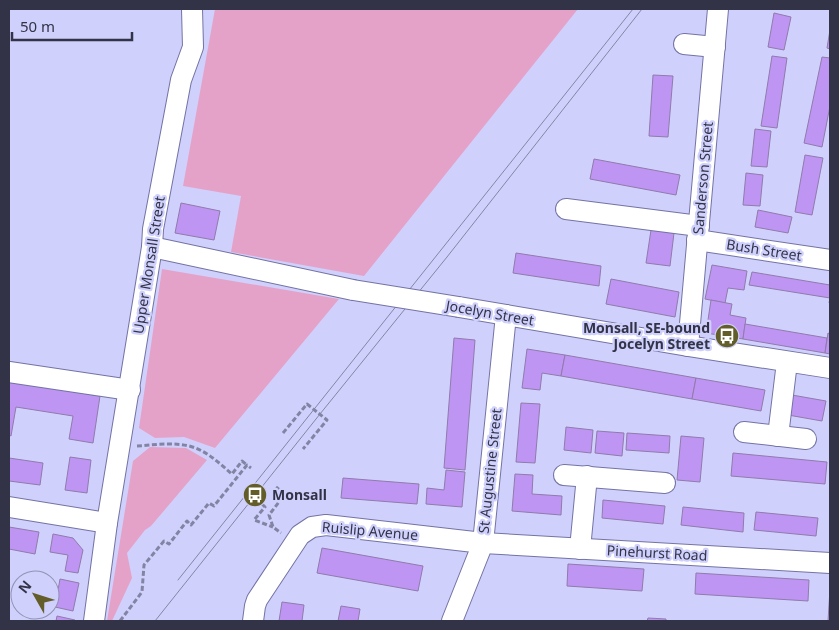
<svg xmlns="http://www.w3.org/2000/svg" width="839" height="630" font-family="'Noto Sans',sans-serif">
	<rect width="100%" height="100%" fill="#cfd1fc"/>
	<g fill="#e5a2c9">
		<polygon points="215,9 578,9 364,276 231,252 241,196 183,186"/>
		<polygon points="162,269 339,299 215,448 184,437 155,438 139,428"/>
		<polygon points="150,447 186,448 207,460 151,526 145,530 127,553 132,578 112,621 107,621 133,461"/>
	</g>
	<g fill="#be95f2" stroke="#907bac">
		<polygon points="774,13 791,17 784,50 768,47"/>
		<polygon points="830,30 830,49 827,48"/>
		<polygon points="772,56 787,58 777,128 761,126"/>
		<polygon points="822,57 830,58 830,106 822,147 804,143"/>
		<polygon points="653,75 673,76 668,137 649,136"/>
		<polygon points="755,129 771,131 767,167 751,166"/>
		<polygon points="805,155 823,158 812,215 795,212"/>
		<polygon points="594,159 680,175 676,195 590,179"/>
		<polygon points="746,173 763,175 760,206 743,205"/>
		<polygon points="181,203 220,211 214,240 175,233"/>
		<polygon points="758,210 792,217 788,233 755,227"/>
		<polygon points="651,230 674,233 670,266 646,263"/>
		<polygon points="516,253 601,266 599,286 513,273"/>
		<polygon points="712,265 747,271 744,290 728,288 725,303 705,299"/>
		<polygon points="752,272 830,285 830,303 829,303 830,298 749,285"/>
		<polygon points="611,279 679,292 675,317 606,304"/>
		<polygon points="711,300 732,304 730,315 746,318 743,339 706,333"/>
		<polygon points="745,324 827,338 825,353 743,339"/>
		<polygon points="828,333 830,334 830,354 825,353"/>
		<polygon points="454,338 475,340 465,470 444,468"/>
		<polygon points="527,349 565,355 561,376 542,373 540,390 522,388"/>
		<polygon points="565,355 696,378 692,399 561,376"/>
		<polygon points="696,378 765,390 761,411 692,399"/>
		<polygon points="9,381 100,396 93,443 69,439 73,416 16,407 11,436 9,435"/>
		<polygon points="792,395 826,401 822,421 788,415"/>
		<polygon points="521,403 540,404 535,463 516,462"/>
		<polygon points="566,427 593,430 591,453 564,450"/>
		<polygon points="597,431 624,433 622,456 595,453"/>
		<polygon points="627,433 670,436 669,453 626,450"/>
		<polygon points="681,436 704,438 700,482 677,480"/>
		<polygon points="733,453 827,462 825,484 731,476"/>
		<polygon points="70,457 91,460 87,493 65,490"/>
		<polygon points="9,458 43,463 40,485 9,481"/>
		<polygon points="446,470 465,472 462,507 426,504 427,488 444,490"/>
		<polygon points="515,474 533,475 532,494 562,496 561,515 512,511"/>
		<polygon points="343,478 419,484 417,504 341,498"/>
		<polygon points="603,500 665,506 663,524 602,518"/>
		<polygon points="683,507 744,513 743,532 681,525"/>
		<polygon points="756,512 818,518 816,536 754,530"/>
		<polygon points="9,527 39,532 35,554 9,549"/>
		<polygon points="53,534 73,538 83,550 78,573 65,571 68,555 50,552"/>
		<polygon points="322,548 423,566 418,591 317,573"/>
		<polygon points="568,564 644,569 642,591 567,586"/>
		<polygon points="696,573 809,580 808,601 695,594"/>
		<polygon points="60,579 79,583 73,611 55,607"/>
		<polygon points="830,589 830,621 828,621"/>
		<polygon points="282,602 304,605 302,621 279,621"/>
		<polygon points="341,606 360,609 358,621 338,621"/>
		<polygon points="57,616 75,620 75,621 56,621"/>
		<polygon points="648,618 666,619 666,621 647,621"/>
	</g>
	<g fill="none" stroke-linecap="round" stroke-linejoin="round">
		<g stroke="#7373a4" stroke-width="22">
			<g id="minor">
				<polyline points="684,44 715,47"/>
				<polyline points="566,209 699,226"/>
				<polyline points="697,240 830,260"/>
				<polyline points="152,247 353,290"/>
				<polyline points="459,307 688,346 830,368"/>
				<polyline points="688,346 718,9"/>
				<polyline points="9,372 130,390"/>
				<polyline points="744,432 806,439"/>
				<polyline points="778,436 787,362"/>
				<polyline points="564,475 665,483"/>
				<polyline points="9,507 107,523"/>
				<polyline points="580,549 587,476"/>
				<polyline points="94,621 107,523 147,278 152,247 153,229 181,80 193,47 192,9"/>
				<polyline points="253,621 255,606 257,600 300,535 312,527 326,525 483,543 830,563"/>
				<polyline points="452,621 483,543 506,315"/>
			</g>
		</g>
		<g stroke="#8384a4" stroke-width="3" stroke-dasharray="5 2.5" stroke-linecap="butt">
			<polyline points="283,433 307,404 327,420 303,449"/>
			<path d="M137,446C154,445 172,442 189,446C206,450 219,463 232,474L242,461L247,465"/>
			<polyline points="276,487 285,494 269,515 273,527 281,533"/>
			<polyline points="262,504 265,507 254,520 273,527"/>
			<polyline points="120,621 142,592 144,565 164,541 169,544 187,521 191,525 209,503 214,506 247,465 251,468"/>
		</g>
		<use href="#minor" stroke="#fff" stroke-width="20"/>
		<g stroke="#8485a6" stroke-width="1">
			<polyline points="178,580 633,9"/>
			<polyline points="155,621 320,414 447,257 642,9"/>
		</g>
		<g stroke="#7373a4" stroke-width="22" stroke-linecap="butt">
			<polyline id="minor-bridge" points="353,290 459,307"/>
		</g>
		<use href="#minor-bridge" stroke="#fff" stroke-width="20"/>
	</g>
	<defs>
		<g id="bus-disc" transform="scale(1.25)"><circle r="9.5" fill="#635d2a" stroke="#cfd1fc"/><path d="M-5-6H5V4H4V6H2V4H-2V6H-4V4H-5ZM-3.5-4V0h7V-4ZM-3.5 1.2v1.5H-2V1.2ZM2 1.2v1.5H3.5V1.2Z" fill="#fff"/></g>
	</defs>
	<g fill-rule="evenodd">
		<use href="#bus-disc" x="727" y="336"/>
		<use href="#bus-disc" x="255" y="495"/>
	</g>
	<g text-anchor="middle" stroke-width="4.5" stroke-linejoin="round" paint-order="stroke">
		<g font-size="14" fill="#333348" stroke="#cfd1fc">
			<text transform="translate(703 178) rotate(-85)" y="5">Sanderson Street</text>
			<text transform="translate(764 250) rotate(9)" y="5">Bush Street</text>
			<text transform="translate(149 265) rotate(-81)" y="5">Upper Monsall Street</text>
			<text transform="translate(490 313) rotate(10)" y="5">Jocelyn Street</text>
			<text transform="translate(490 471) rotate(-84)" y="5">St Augustine Street</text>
			<text transform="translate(370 531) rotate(5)" y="5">Ruislip Avenue</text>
			<text transform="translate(657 553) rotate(3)" y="5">Pinehurst Road</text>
		</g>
		<g font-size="14" font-weight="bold" fill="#333348" stroke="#cfd1fc" text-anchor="end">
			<text x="710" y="333">Monsall, SE-bound<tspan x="710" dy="16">Jocelyn Street</tspan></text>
			<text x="272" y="500" text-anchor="start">Monsall</text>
		</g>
	</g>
	<rect width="839" height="630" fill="none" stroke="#333348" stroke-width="20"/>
	<g transform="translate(35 595) rotate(309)"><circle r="24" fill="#cfd1fc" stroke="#9192b4"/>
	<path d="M0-4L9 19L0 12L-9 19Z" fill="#635d2a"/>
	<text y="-8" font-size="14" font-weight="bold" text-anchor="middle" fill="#333348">N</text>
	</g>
	<path d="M12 32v8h120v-8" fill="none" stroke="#333348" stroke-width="2.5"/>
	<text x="20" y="32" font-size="15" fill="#333348" stroke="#cfd1fc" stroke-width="4" paint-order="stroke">50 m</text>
</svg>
